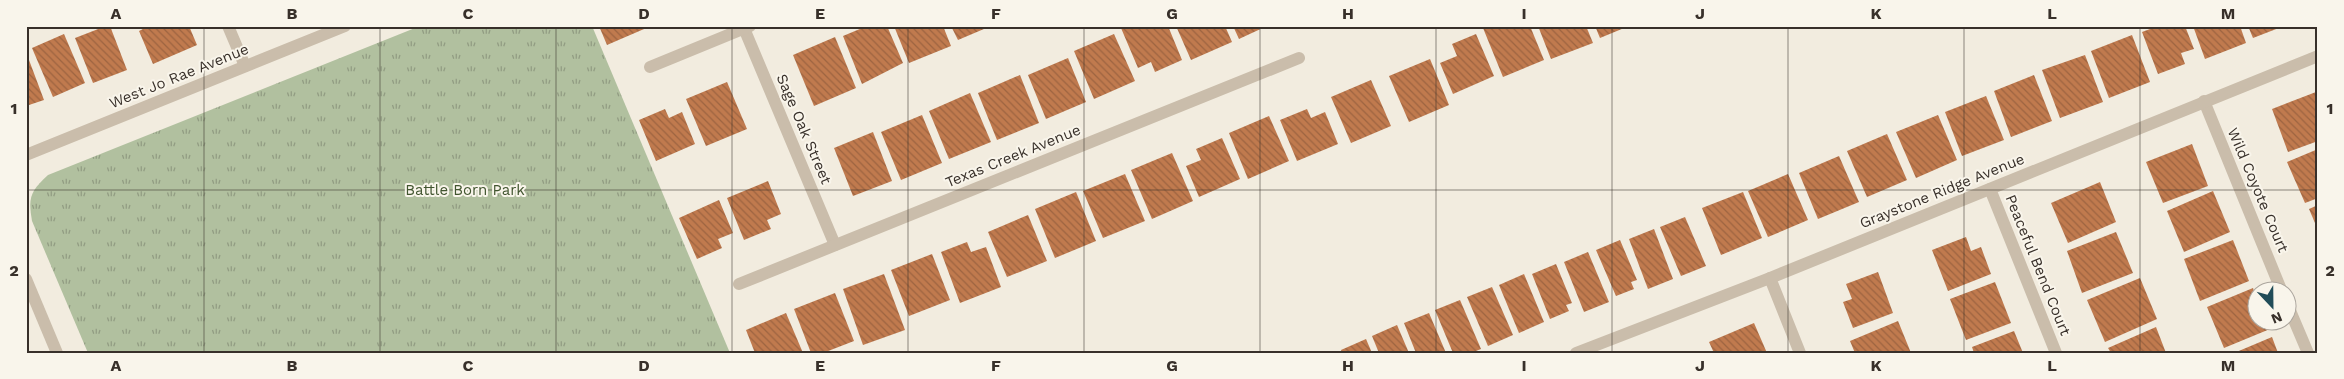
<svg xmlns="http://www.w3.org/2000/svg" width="2344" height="379" font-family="'Work Sans',sans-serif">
	<defs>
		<pattern id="park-tufts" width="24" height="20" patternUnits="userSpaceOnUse" patternTransform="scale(1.25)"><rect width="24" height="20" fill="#b1c09f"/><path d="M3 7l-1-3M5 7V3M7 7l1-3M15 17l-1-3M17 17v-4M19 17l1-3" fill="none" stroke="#919c82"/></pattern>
		<pattern id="building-back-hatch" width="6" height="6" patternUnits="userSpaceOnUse" patternTransform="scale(1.25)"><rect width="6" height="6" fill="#c07a4e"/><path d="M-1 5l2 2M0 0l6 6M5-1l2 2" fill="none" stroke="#9d6441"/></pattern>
	</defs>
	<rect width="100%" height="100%" fill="#f2ecdf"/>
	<path fill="url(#park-tufts)" d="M420,26H592L730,353H88L32,221C28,197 30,192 48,175Z"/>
	<g fill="url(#building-back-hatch)">
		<polygon points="106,26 110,26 127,70 93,83 75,38"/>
		<polygon points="149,26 189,26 197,45 153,64 139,31"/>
		<polygon points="599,26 651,26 607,45"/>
		<polygon points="867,26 887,26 903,63 862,84 843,36"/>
		<polygon points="894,26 943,26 951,46 909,63"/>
		<polygon points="951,26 991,26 958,40"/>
		<polygon points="1125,26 1168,26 1182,60 1155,72 1151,62 1138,68 1121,28"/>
		<polygon points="1176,26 1225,26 1232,42 1191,60"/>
		<polygon points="1233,26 1267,26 1239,39"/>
		<polygon points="1487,26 1530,26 1544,60 1503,77 1483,28"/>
		<polygon points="1538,26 1586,26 1593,43 1551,59"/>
		<polygon points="1595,26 1629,26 1600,38"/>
		<polygon points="2158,26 2185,26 2194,49 2181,53 2185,64 2158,74 2142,32"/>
		<polygon points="2193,26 2240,26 2246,43 2205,59"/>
		<polygon points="2248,26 2284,26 2253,38"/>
		<polygon points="64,34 85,83 53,97 32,48"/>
		<polygon points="1114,34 1135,81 1094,99 1074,51"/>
		<polygon points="1476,34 1494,76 1453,94 1440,63 1457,56 1452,44"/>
		<polygon points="2132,35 2150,82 2109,98 2091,51"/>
		<polygon points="835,37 856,88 814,106 793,55"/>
		<polygon points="26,52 44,100 26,106"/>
		<polygon points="2085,55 2103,102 2060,118 2042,70"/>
		<polygon points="1068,58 1086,102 1046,119 1028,75"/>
		<polygon points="1430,59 1449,105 1409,122 1389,76"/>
		<polygon points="1020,75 1039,123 997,140 978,93"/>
		<polygon points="2034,75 2052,121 2011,137 1994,91"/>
		<polygon points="1371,80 1391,126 1351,143 1331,97"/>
		<polygon points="727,82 747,129 706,146 686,99"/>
		<polygon points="2316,92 2318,97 2318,141 2288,152 2272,109"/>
		<polygon points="970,93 991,142 949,159 929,111"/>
		<polygon points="1986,96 2004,140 1962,156 1945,112"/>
		<polygon points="665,109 669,118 682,112 695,144 656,161 639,120"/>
		<polygon points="1307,109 1311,118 1325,112 1338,144 1297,161 1280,120"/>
		<polygon points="922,115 942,163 901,180 881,132"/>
		<polygon points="1938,115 1957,160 1916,178 1896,132"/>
		<polygon points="1269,116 1289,161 1248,179 1229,133"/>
		<polygon points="873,132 892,181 853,196 834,148"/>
		<polygon points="1887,134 1907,180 1867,197 1847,151"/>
		<polygon points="1222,138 1240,179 1199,197 1186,166 1201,160 1196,149"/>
		<polygon points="2192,144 2208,186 2163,203 2146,162"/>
		<polygon points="2318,149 2318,198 2305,203 2287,162"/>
		<polygon points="1172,153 1193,201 1152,219 1131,170"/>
		<polygon points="1839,156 1859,202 1818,219 1799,173"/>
		<polygon points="1125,174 1145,221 1103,238 1083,191"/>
		<polygon points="1788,174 1808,220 1768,237 1748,191"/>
		<polygon points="768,181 781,214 767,220 771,229 744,240 727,198"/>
		<polygon points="2100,182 2116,222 2068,243 2051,203"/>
		<polygon points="2213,191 2230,232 2184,252 2167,211"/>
		<polygon points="1076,192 1096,241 1055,258 1035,209"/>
		<polygon points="1743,192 1762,238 1721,255 1702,208"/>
		<polygon points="719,200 733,233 718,239 722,248 697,259 679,218"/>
		<polygon points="2318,205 2318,230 2309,209"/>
		<polygon points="1028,215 1047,261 1007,277 988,232"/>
		<polygon points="1685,217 1706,266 1681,276 1660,227"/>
		<polygon points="1654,229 1673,279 1648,289 1629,239"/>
		<polygon points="2116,232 2133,273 2082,293 2067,251"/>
		<polygon points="1966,237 1971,251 1981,247 1991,274 1948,291 1932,250"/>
		<polygon points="1620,240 1637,280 1631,282 1634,289 1616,296 1596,250"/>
		<polygon points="2233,240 2249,281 2200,301 2184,259"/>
		<polygon points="967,242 971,252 986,247 1001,287 960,303 941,252"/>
		<polygon points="1588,252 1609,302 1584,312 1564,262"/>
		<polygon points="932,254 950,300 909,316 891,270"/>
		<polygon points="1556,264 1572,303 1566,305 1569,311 1550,319 1532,274"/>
		<polygon points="1878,272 1893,313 1853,328 1843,302 1852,299 1846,284"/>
		<polygon points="884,274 905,330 863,345 843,289"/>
		<polygon points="1524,274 1544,322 1519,333 1499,285"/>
		<polygon points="2140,278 2157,319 2105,342 2087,300"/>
		<polygon points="1995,282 2011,323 1966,340 1950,299"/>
		<polygon points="1492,287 1513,335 1488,346 1467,297"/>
		<polygon points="2253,288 2256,298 2256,322 2266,322 2270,329 2224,348 2207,307"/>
		<polygon points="835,293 854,341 823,353 811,353 794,309"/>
		<polygon points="1460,300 1481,349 1471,353 1453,353 1435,310"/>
		<polygon points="786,313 803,353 755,353 746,330"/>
		<polygon points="1429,313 1446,353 1416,353 1404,323"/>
		<polygon points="1898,321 1911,353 1855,353 1850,341"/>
		<polygon points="1754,323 1767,353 1714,353 1709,342"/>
		<polygon points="1397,325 1409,353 1379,353 1372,336"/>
		<polygon points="2156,327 2166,353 2111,353 2108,348"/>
		<polygon points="2014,331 2023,353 1974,353 1972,347"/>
		<polygon points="2272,337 2278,353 2234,353"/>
		<polygon points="1366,339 1372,353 1342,353 1341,350"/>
	</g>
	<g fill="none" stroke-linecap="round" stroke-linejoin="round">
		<g stroke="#cabdab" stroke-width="12">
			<polyline points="228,26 245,66"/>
			<polyline points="743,26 835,245"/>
			<polyline points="650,67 750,26"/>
			<polyline points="2204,101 2282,292"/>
			<polyline points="26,155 345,26"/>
			<polyline points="1990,189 2056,353"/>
			<polyline points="1770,278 1800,353"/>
			<polyline points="26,279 57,353"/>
			<polyline points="739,284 1299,58"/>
			<polyline points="2286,301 2308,353"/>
			<polyline points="1576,353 1770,278 2318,56"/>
		</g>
	</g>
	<path fill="none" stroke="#38302a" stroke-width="1" stroke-opacity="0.55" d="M204,26V353M380,26V353M556,26V353M732,26V353M908,26V353M1084,26V353M1260,26V353M1436,26V353M1612,26V353M1788,26V353M1964,26V353M2140,26V353M26,190H2318"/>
	<g text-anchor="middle" stroke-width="4" stroke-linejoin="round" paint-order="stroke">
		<g font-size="15" fill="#38302a" stroke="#f9f5eb">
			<text transform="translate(179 76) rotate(-22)" y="5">West Jo Rae Avenue</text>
			<text transform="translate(804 129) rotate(67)" y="5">Sage Oak Street</text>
			<text transform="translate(1013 156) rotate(-22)" y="5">Texas Creek Avenue</text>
			<text transform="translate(2258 190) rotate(67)" y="5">Wild Coyote Court</text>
			<text transform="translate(1942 191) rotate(-22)" y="5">Graystone Ridge Avenue</text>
			<text transform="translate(2038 265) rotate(68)" y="5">Peaceful Bend Court</text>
		</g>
		<g font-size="15" fill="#41552f" stroke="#f9f5eb">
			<text x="465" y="195">Battle Born Park</text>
		</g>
	</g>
	<rect width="2344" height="379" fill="none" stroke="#f9f5eb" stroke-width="55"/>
	<g transform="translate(2272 306) rotate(158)"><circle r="24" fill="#f9f5eb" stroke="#aca69e"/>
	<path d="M0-4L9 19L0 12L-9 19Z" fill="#214c58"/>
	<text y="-8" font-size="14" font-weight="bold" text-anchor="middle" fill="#38302a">N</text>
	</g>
	<rect x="28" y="28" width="2288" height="324" fill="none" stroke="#38302a" stroke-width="2"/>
	<g font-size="16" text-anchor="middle" font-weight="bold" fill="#38302a">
		<text x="116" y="19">A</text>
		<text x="292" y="19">B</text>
		<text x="468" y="19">C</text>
		<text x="644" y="19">D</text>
		<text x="820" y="19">E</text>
		<text x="996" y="19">F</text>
		<text x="1172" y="19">G</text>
		<text x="1348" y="19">H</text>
		<text x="1524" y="19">I</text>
		<text x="1700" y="19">J</text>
		<text x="1876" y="19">K</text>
		<text x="2052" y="19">L</text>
		<text x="2228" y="19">M</text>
		<text x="14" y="114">1</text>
		<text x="2330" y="114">1</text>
		<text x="14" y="276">2</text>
		<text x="2330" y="276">2</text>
		<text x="116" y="371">A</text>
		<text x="292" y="371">B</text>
		<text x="468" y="371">C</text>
		<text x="644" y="371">D</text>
		<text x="820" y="371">E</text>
		<text x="996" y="371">F</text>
		<text x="1172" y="371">G</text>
		<text x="1348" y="371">H</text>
		<text x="1524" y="371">I</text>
		<text x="1700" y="371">J</text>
		<text x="1876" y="371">K</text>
		<text x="2052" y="371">L</text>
		<text x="2228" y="371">M</text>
	</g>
</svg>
